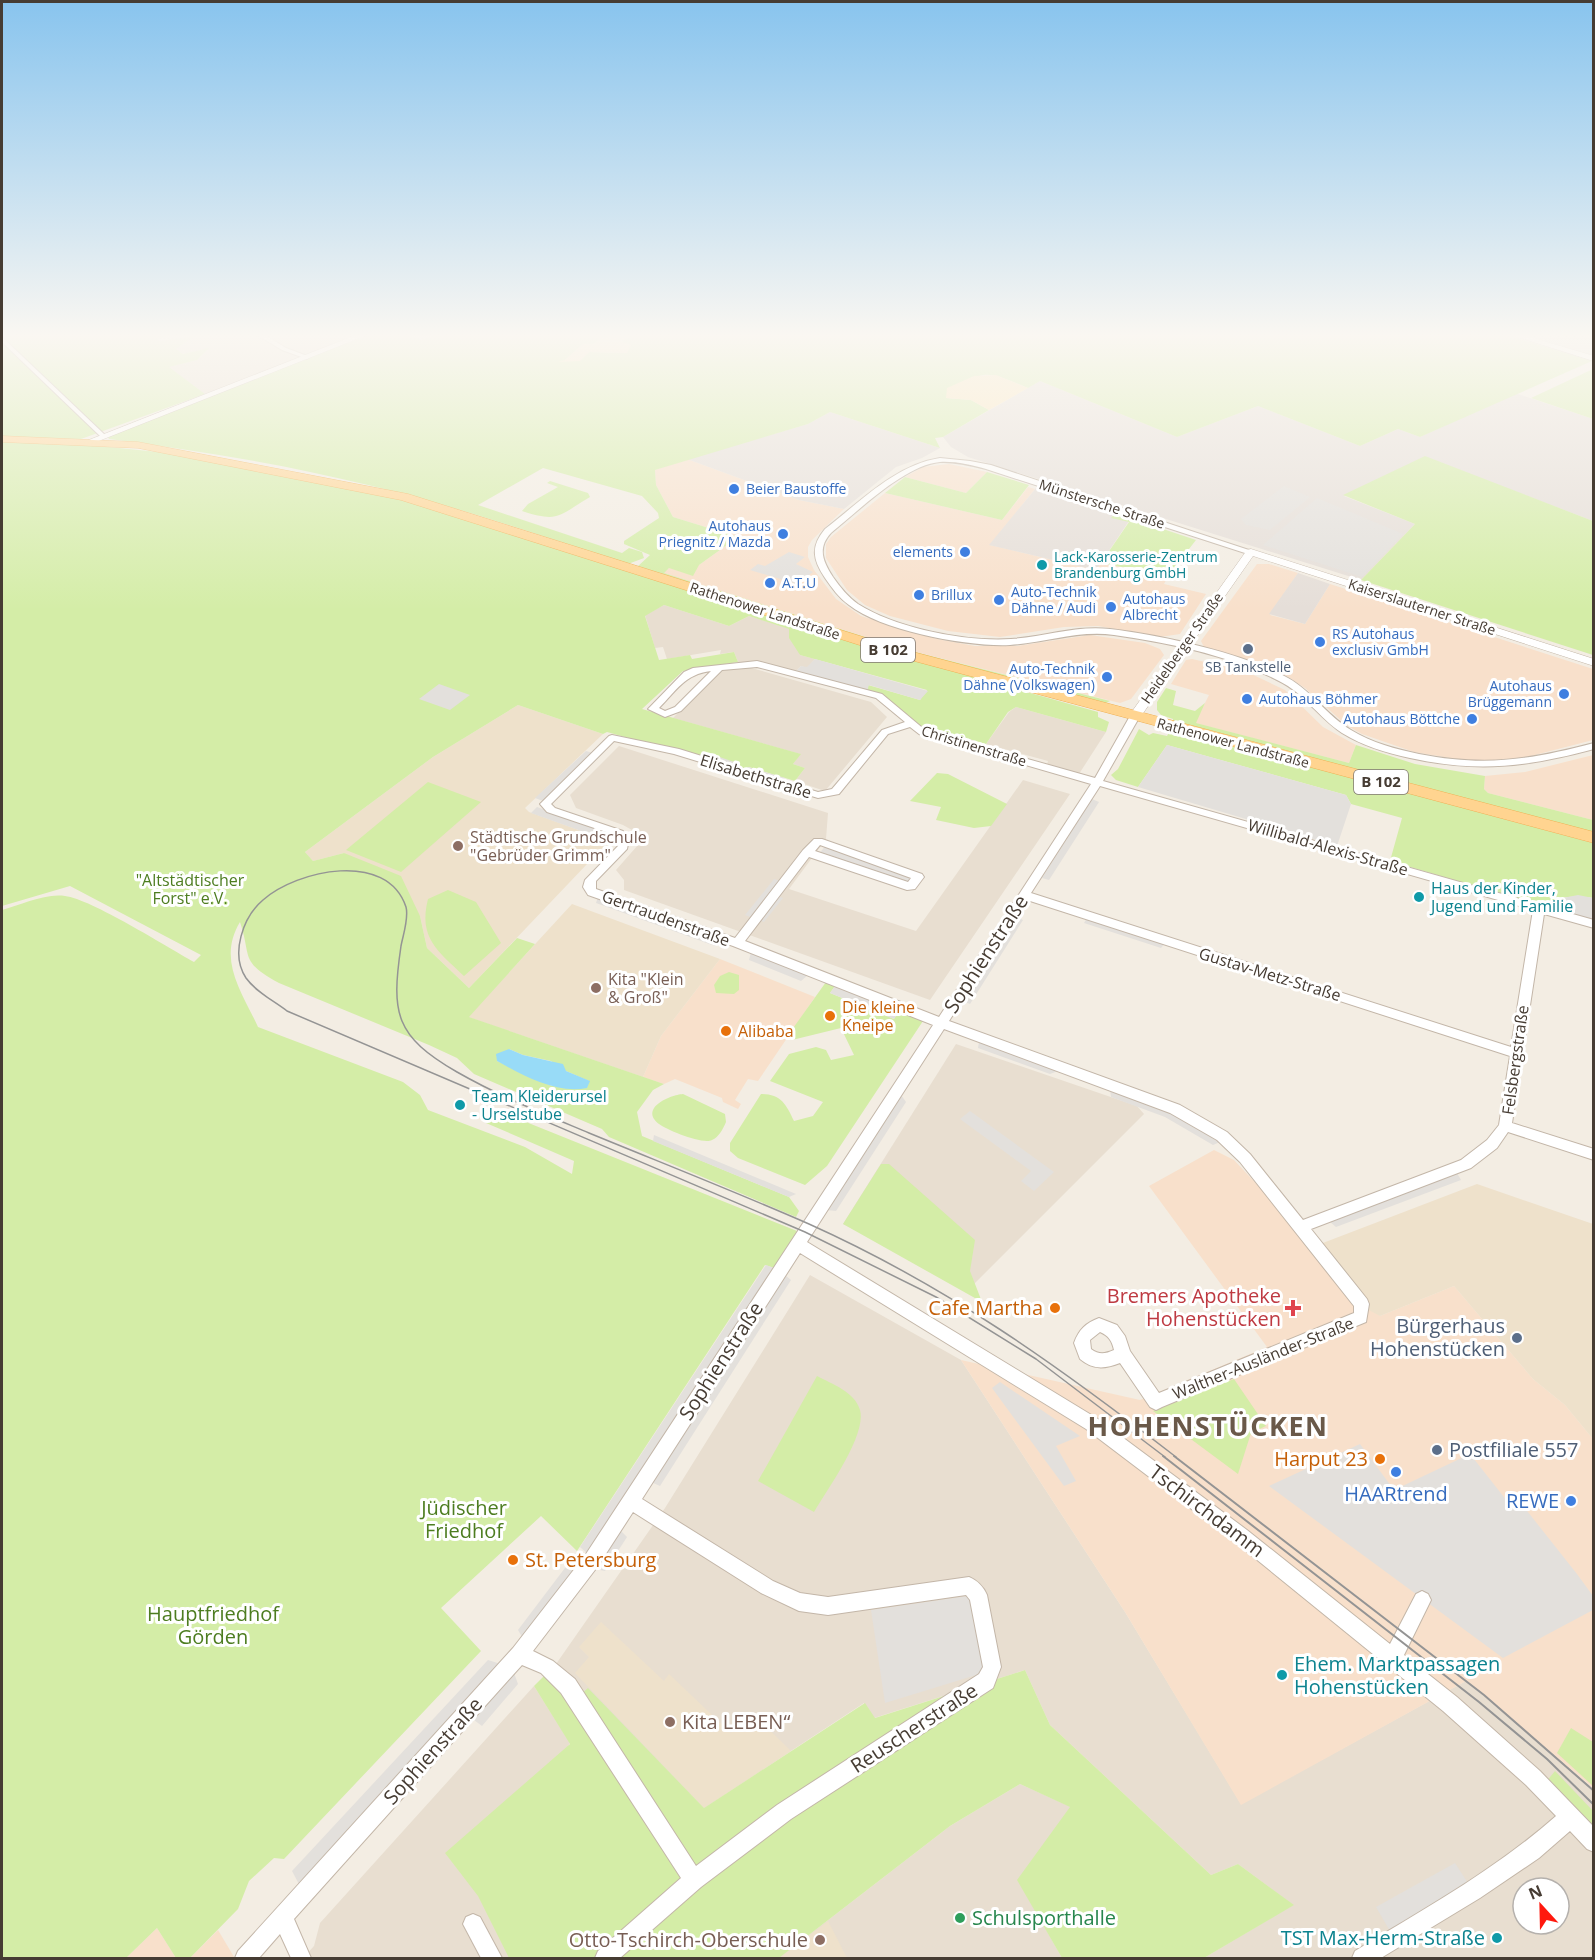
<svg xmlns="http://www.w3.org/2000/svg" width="1595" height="1960" font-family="'Open Sans',sans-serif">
	<rect width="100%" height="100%" fill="#f3ede3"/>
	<g fill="#e8ded0" fill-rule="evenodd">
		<polygon points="201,335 359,335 205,394 168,367 197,360 208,349 182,354 175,349 191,338"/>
		<polygon points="664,605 729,626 749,616 790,629 800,655 815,659 807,668 801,666 796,671 762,662 738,662 734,652 720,654 721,650 667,659 663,647 655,648 645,615"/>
		<polygon points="748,667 871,702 887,717 825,791 795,781 805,768 793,764 800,754 673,718 720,671"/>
		<polygon points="1016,707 1106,732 1079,774 1047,765 1048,761 986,744 1009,712"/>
		<polygon points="619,746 828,813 826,839 789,889 916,931 1023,780 1070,794 930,1000 624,890 624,880 616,870 638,845 636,837 632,830 623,825 576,808 570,795"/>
		<polygon points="956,1044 1137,1106 1144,1114 971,1287 843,1224"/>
		<path d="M810,1275L961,1360L1125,1612L1241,1804L1466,1681L1593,1788V1958H1204L1293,1905L1238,1864L1211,1875L1050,1725L1025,1670L874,1718L864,1703L704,1808L588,1689L581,1695L556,1664L665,1508ZM1523,1888H1559V1924H1523Z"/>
		<polygon points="534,1686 570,1743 478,1895 519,1958 303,1958 314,1946 320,1923"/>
		<polygon points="1020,1784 1071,1807 1018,1880 1062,1958 779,1958 950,1826"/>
	</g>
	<g fill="#f8e0cb">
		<polygon points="687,459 799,500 844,509 812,540 808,547 808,557 814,570 836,599 861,616 937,639 975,646 1017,646 1090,635 1145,643 1160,649 1164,655 1131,699 1120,703 903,649 663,573 669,568 699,565 738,537 673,517 656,485 655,470"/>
		<polygon points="949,464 987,472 966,493 905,477 923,467"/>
		<polygon points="1028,487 1035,489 990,545 1096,570 1101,563 1168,576 1164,584 1206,594 1180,634 1160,637 1098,626 1064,627 1000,637 948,631 890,616 865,605 847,590 826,558 826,544 831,537 885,493 1002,520"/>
		<polygon points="1257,564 1269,564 1298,573 1270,615 1305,624 1330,584 1593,669 1593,740 1519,759 1468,761 1414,752 1362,734 1346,725 1305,688 1282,673 1205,649 1201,641"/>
		<polygon points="1192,659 1245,671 1285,690 1323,727 1356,745 1349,763 1195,723 1209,695 1171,684 1186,660"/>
		<polygon points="1593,755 1593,820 1488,793 1484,789 1485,776 1525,772"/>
		<polygon points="720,959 815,997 758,1081 748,1079 735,1100 741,1104 738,1109 723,1102 722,1098 675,1079 664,1084 643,1077 661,1036"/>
		<polygon points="1214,1150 1234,1160 1380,1316 1454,1286 1533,1379 1565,1405 1593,1439 1593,1788 1466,1681 1241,1805 1125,1612 961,1360 1140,1400 1267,1347 1149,1186"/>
		<polygon points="157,1928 176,1958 126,1958"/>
		<polygon points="218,1930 234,1957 232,1958 190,1958"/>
	</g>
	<g fill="#e5ded8">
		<polygon points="1526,335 1593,335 1593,356 1591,355"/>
		<polygon points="1040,381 1177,437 1258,406 1360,446 1398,429 1420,437 1515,393 1593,419 1593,521 1425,457 1344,496 1415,524 1361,580 968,457 951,447 943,437"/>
		<polygon points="830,412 940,448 922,458 896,467 844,509 799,500 687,459 808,424"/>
		<polygon points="1036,488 1115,513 1112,517 1129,521 1096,570 989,545"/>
		<polygon points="1298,573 1330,584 1305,624 1269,614"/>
	</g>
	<g fill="#eee1cb">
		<polygon points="518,705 603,734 525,808 529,812 609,841 469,988 427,948 420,916 344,853 313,861 305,852 433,757"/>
		<polygon points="572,904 720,959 661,1036 643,1077 468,1017"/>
		<polygon points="1477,1184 1593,1224 1593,1439 1565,1405 1533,1379 1454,1286 1380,1316 1365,1308 1315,1246"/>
		<polygon points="601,1622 664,1681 669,1674 731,1733 750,1711 791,1751 704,1808 575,1673 589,1657 579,1647"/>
		<polygon points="828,1921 847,1958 779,1958"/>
	</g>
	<g fill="#d4eda7" fill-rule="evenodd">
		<polygon points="2,335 171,335 157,339 159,341 201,335 191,338 176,349 183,354 209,348 197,360 169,367 205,394 81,439 2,438"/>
		<path d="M366,335H408L421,340L437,335H618L600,338L594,344H583L565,360L581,357L589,352L627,353L621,342L631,335H1507L1592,361L1420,437L1398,429L1360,446L1258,406L1177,437L1040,381L1028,388C984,370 984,368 946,398L971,400L989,410L943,437L935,438L940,448L830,412L808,424L655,470L656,485L673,517L738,537L699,565L693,576L669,568L664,573L903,649L1110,701L1106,703L881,645L637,567L650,555L624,544V541L659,518L658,513L642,496L543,468L478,505L622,553L629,548L642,552L644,558L628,564C542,536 456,506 368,485C283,464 195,450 109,439L108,436Z"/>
		<polygon points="1593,369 1593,419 1531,398"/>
		<path d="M2,441L90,445L168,453L402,499L895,655L1098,712V717L1109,722L1106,732L1016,707L1008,712L986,744L945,732L941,735L924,730L867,691L868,685L920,700L927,690L800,655L789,638V629L749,616L729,626L664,605L645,616L659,660L690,655L692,659L734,652L738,662L683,671L642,709L801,754L793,764L805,768L795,781L749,767L745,771L733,767L737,763C693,755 650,744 607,732L603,734L518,705L433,757L305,852L313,861L344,853L401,876L420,916L427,948L469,988L517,938L535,944L469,1017L664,1084L653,1090L637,1112L642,1136L789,1197L799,1211L796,1217L609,1137L602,1129L474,1074L457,1058L429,1045L279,983C239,961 252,958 240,922C217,960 242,992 258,1027L403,1082L420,1095L428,1110L525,1147L572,1174L574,1161L486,1123L496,1110L797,1231L774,1268L765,1265L577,1551L541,1516L441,1608L481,1651L284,1859L274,1858L249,1881L238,1909L190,1958H176L157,1928L126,1958H2V910C21,905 45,893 65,896C91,899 167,947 194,962L201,955L70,886L2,906ZM509,1049L523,1055L551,1061L566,1071L589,1081L552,1086L497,1061Z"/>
		<polygon points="1425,456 1593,521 1593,655 1361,580 1415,524 1343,495"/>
		<polygon points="987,472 1029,485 1002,520 885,493 905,477 966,493"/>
		<path d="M550,481L588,493L590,497C558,516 559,523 522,511L528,504L558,487L547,483Z"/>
		<polygon points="1115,513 1196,540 1168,576 1101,563 1129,522 1111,518"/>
		<polygon points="1166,688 1176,691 1173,705 1195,711 1205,703 1196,723 1349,763 1356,745 1415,764 1485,776 1484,789 1488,793 1593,820 1593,833 1173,722 1173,719 1161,715 1157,710 1157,702"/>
		<path d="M1139,729L1149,735L1153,733L1167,736L1171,729L1593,843V898C1575,895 1558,896 1542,906L1390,861L1402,818L1351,804L1346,795L1167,745L1138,787L1116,780L1111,775L1118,769Z"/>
		<polygon points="937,773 948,774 1007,804 991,826 974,828 936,820 941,807 910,801"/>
		<polygon points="428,782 481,802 401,872 346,850"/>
		<path d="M448,890L476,902L501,943L464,976C438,951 418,938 428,899Z"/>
		<polygon points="729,972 739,975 739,990 734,994 716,993 714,985 720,976"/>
		<path d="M826,982L835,986L830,993L894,1019L899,1011L923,1021L827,1166L805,1185L738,1158L730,1151V1143L761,1094C781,1094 786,1104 794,1121L813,1116L823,1102L770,1081L789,1054L816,1047L826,1050L831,1060L854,1055L841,1028L792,1040L786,1038Z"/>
		<path d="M683,1094L725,1114L726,1122C723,1129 719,1137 712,1140C703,1145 667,1130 659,1124C639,1108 670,1095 683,1094Z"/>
		<polygon points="881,1164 889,1164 975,1240 970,1271 982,1302 843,1224"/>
		<path d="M817,1376C832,1384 855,1392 860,1410C867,1435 827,1490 814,1512L758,1481Z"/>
		<polygon points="1234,1379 1266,1426 1251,1433 1238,1474 1153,1411"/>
		<polygon points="556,1664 581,1694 588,1688 704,1808 865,1703 875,1718 1025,1670 1050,1725 1211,1875 1238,1864 1294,1905 1204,1958 1062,1958 1017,1880 1070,1807 1020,1784 950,1826 779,1958 509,1958 478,1896 445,1853 570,1744 534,1686"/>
		<polygon points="1571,1728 1593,1742 1593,1786 1557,1753"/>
		<polygon points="1555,1771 1593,1811 1593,1829 1546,1782"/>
	</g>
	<g fill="#fde7ba">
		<polygon points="618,335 631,335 621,341 631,345 627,353 589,352 580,361 558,362 565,360 583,344 594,344 600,338"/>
		<polygon points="996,375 1028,388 989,410 971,400 946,398 947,388 974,376"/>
	</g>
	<g fill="#e3e0dc">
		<polygon points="1284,486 1310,497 1270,530 1246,525 1241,519"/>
		<polygon points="1317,498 1403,534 1362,577 1263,545"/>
		<polygon points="789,552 805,557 796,564 813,572 797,584 750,570 758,564 765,566"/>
		<polygon points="815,659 928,691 920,700 869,685 867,691 796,671 801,666 807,667"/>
		<polygon points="439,684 470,695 450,710 419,699"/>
		<polygon points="1167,745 1346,795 1351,804 1337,846 1138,787"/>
		<polygon points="586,751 593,753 543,801 535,798"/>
		<polygon points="708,753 737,763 734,766 745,771 748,767 785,778 781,783 795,788 790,793 698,764"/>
		<polygon points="1092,799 1099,802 1049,880 1042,878"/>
		<polygon points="537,807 615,834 609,841 531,813"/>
		<polygon points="827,844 916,874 907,886 818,855"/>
		<polygon points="774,879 784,882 775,895 783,898 764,922 745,915"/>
		<polygon points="1578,895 1593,898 1593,920 1542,906 1553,900"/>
		<polygon points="598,897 720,941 715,946 596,903"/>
		<polygon points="1017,917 1023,920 970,1004 962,1001"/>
		<polygon points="1087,918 1165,943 1161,948 1084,923"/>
		<polygon points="751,952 808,975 801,981 749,960"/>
		<polygon points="835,986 899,1011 894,1019 830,993"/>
		<polygon points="979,1042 1058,1071 1050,1074 978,1048"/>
		<polygon points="1110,1090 1168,1111 1220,1142 1213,1145 1165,1117 1111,1097"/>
		<polygon points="901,1095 906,1102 836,1211 826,1210"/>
		<polygon points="970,1111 1054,1172 1034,1191 1021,1181 1031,1171 960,1119"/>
		<polygon points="654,1135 796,1194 789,1197 653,1141"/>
		<polygon points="1457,1173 1461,1180 1336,1227 1329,1221"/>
		<polygon points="766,1265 774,1268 588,1554 580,1547"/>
		<polygon points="785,1275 791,1280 660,1486 651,1482"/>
		<polygon points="1000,1382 1080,1436 1056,1446 1076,1481 1064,1486 992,1388"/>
		<polygon points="1360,1444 1394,1490 1470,1454 1511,1506 1520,1502 1577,1574 1593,1596 1593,1610 1503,1658 1269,1486"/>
		<polygon points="620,1530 627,1537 605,1571 595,1569"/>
		<polygon points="568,1564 578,1569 524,1640 518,1630"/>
		<polygon points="982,1594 999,1668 885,1703 871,1610"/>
		<polygon points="488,1660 504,1665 300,1886 292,1871"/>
		<polygon points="514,1673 518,1684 482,1726 474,1720"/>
		<polygon points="1455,1863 1473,1891 1394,1938 1376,1907"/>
	</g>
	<path fill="#98dbf7" d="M509,1049L523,1055L563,1064L566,1071L590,1081L587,1088C556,1094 524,1076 497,1061L496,1054Z"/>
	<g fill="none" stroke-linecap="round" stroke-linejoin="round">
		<g stroke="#c3b6a8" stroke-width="2">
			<g id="minor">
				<polygon points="257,335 265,335 286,348 310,357 307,359 282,350"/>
				<polygon points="2,337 104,434 104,436 100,436 2,342"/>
				<path d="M940,458L970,461L991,465L1255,552L1248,554L986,469C971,465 955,461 940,462C905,465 858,511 831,533C817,548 823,562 833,577C840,587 848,597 858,604C896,628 965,642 1011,639C1044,637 1076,625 1110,629C1161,635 1243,653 1288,678C1312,691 1327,716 1351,730C1372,743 1396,749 1419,754C1485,767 1529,760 1594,743V749C1527,767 1478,773 1410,758C1386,753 1363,746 1342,733C1319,718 1304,693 1279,681C1229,655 1169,643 1114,635C1078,630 1045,643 1010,645C968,647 882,631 849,605C839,598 832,588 825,578C813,560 810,547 825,529C860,502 895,465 940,458Z"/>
				<path d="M757,661L882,694L925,730L1095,778L1130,716L1135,713L1138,714L1140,716L1103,781L1594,920V928L1544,914L1512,1123L1594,1149V1160L1508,1132L1497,1148L1471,1168L1311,1229L1367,1299L1369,1304L1366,1322L1162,1407L1156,1410L1150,1407L1120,1363C1105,1369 1093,1370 1080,1359L1074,1343C1079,1329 1086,1323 1099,1318L1117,1325L1125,1336L1130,1351L1159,1393L1354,1313V1306L1240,1162L1217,1140L1170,1113L944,1029L807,1242L1098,1419L1247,1530L1390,1644L1416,1594L1422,1591L1428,1594L1431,1600L1404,1655L1457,1697L1540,1771L1594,1827V1852L1587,1849L1570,1831L1539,1858L1480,1898L1381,1958H1352L1355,1951C1424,1909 1495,1870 1556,1816L1526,1785L1443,1711L1235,1542L1086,1429L800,1253L642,1499L773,1581L800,1593L828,1597L969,1577C978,1581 983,1586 987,1595L1001,1667L993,1688L791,1819L701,1887L620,1958H595L598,1951L681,1878L561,1693L541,1673L522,1665L294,1919L311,1958H291L280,1934L259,1958H235L238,1951L513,1648L586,1554L933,1025L733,946L588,895L583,887L585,880L618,846L619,839L615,835L547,812L540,804L609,736L612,735L679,749L818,792L832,789L882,730L905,722L876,698L757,667L722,670L681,711L665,717L648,709L684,672L693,668ZM711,671L675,707L665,711L659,708C676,691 685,674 711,671ZM910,727L919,734L1091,784L939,1017L745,941L809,857L907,890L915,889L924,877L922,874L822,839H814L803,850L735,938L596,889V881L627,849L629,839L623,831L555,808L551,804L614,741L674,754L818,798L839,794L888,734ZM1100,786L1533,910L1511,1047L1031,893ZM820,845L911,878L908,882L815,851ZM1027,900L1510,1056L1499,1125L1487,1140L1461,1160L1303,1220L1250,1154L1227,1132L1180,1105L949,1021ZM1100,1332C1109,1336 1112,1341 1114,1350C1105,1354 1099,1355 1091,1349L1090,1340ZM633,1512L761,1593L799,1611L828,1615L966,1595L970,1600L983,1667L979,1674L777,1805L696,1866L575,1679L553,1661L533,1651L598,1566Z"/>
				<polygon points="473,1914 480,1917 502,1958 481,1958 463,1924 466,1917"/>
			</g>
		</g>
		<g stroke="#c3b6a8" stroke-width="1">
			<g id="tertiary">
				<polygon points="356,335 367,335 91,444 84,442"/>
				<polygon points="1511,335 1523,335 1594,356 1594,361"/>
				<polygon points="1251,549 1594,659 1594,666 1253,556 1139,719 1131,719 1131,713 1247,550"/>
			</g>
		</g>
		<g stroke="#f0b155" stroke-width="1">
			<polygon id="primary" points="2,436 138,442 408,494 898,648 1594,832 1594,843 888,654 401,500 138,448 2,442"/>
		</g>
		<use href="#minor" fill="#fff" fill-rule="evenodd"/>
		<use href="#tertiary" fill="#fff" fill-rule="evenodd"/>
		<use href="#primary" fill="#ffd490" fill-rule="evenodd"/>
		<path stroke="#949494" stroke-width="1.5" d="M1165,1457L1036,1359L936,1297L805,1232L287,1011C274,1001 256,992 246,978C230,954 243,917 263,900C297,870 387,850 406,907C409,918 403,935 401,946C391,1014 395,1036 457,1072C499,1096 544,1114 589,1133C662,1163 736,1192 809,1224C947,1286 1057,1365 1176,1457"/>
		<g stroke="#949494" stroke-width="2">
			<polyline points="1163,1456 1479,1702 1547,1759 1594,1805"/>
			<polyline points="1174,1456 1484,1695 1594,1791"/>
		</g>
	</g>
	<linearGradient id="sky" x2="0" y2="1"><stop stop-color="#88c4ee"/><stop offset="0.55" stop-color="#faf7f2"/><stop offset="1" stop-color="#faf7f2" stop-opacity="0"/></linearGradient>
	<rect width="1595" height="610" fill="url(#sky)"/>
	<g fill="#3f7fe0" stroke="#fff" stroke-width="2">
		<circle cx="734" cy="489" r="6"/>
		<circle cx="783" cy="534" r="6"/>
		<circle cx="965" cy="552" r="6"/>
		<circle cx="770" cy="583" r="6"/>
		<circle cx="919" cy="595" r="6"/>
		<circle cx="999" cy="600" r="6"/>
		<circle cx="1111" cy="607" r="6"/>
		<circle cx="1320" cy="642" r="6"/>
		<circle cx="1107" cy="677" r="6"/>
		<circle cx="1564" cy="694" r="6"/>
		<circle cx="1247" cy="699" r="6"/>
		<circle cx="1472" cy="719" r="6"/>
		<circle cx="1396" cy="1472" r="6"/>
		<circle cx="1571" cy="1501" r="6"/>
	</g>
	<g fill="#0f9aa8" stroke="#fff" stroke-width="2">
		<circle cx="1042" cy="565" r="6"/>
		<circle cx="1419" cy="897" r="6"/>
		<circle cx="460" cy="1105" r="6"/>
		<circle cx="1282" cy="1675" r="6"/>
		<circle cx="1497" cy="1938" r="6"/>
	</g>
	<g fill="#5c6f8a" stroke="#fff" stroke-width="2">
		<circle cx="1248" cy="649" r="6"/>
		<circle cx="1517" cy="1338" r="6"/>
		<circle cx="1437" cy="1450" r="6"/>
	</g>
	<g fill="#8d6e63" stroke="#fff" stroke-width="2">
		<circle cx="458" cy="846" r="6"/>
		<circle cx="596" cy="988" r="6"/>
		<circle cx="670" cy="1722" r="6"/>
		<circle cx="820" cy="1940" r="6"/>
	</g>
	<g fill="#e8710a" stroke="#fff" stroke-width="2">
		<circle cx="830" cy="1016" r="6"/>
		<circle cx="726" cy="1031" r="6"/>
		<circle cx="1055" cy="1308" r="6"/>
		<circle cx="1380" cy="1459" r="6"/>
		<circle cx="513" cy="1560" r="6"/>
	</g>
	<path fill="#e0444e" stroke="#fff" stroke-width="2" d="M1290 1299h6v6h6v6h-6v6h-6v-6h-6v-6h6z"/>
	<circle fill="#2e9e5b" stroke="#fff" stroke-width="2" cx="960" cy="1918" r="6"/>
	<g text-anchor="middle" stroke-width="6" stroke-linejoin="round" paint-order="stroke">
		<g font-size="14" fill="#366cbe" stroke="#fff" text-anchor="start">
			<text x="746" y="494">Beier Baustoffe</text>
			<text x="771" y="531" text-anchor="end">Autohaus<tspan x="771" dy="16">Priegnitz / Mazda</tspan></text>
			<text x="953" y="557" text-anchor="end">elements</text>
			<text x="782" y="588">A.T.U</text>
			<text x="1011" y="597">Auto-Technik<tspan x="1011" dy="16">Dähne / Audi</tspan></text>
			<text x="931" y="600">Brillux</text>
			<text x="1123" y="604">Autohaus<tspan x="1123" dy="16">Albrecht</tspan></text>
			<text x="1332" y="639">RS Autohaus<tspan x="1332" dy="16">exclusiv GmbH</tspan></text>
			<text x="1095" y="674" text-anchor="end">Auto-Technik<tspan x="1095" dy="16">Dähne (Volkswagen)</tspan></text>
			<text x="1552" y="691" text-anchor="end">Autohaus<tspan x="1552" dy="16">Brüggemann</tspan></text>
			<text x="1259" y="704">Autohaus Böhmer</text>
			<text x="1460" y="724" text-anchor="end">Autohaus Böttche</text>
		</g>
		<g font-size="14" fill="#463c33" stroke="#fff">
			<text transform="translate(1102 504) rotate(18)" y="5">Münstersche Straße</text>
			<text transform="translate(1422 607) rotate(18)" y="5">Kaiserslauterner Straße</text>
			<text transform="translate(765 611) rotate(18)" y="5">Rathenower Landstraße</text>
			<text transform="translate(1182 648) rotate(-55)" y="5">Heidelberger Straße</text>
			<text transform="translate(1233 743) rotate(15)" y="5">Rathenower Landstraße</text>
			<text transform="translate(974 746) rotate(17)" y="5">Christinenstraße</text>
		</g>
		<g font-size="14" fill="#0d838f" stroke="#fff" text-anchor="start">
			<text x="1054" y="562">Lack-Karosserie-Zentrum<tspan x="1054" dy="16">Brandenburg GmbH</tspan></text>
		</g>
		<g font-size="14" fill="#4e5e75" stroke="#fff">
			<text x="1248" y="672">SB Tankstelle</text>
		</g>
		<g fill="#fff" stroke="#7e7670" stroke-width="1.5">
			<rect x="861" y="638" width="54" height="24" rx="4.5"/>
			<rect x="1354" y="770" width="54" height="24" rx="4.5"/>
		</g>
		<g font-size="15" font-weight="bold" fill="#463c33">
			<text x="888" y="655">B 102</text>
			<text x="1381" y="787">B 102</text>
		</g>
		<g font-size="16" fill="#463c33" stroke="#fff">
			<text transform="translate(756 776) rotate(17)" y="6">Elisabethstraße</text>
			<text transform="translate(1328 847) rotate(16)" y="6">Willibald-Alexis-Straße</text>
			<text transform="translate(666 918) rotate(20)" y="6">Gertraudenstraße</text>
			<text transform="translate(1270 974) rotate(17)" y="6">Gustav-Metz-Straße</text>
			<text transform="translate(1515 1060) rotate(-82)" y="6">Felsbergstraße</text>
			<text transform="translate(1263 1358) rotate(-22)" y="6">Walther-Ausländer-Straße</text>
		</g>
		<g font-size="16" fill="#785e54" stroke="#fff" text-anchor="start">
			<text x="470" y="843">Städtische Grundschule<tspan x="470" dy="18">"Gebrüder Grimm"</tspan></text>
			<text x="608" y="985">Kita "Klein<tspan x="608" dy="18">&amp; Groß"</tspan></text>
		</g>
		<g font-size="16" fill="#4d7d20" stroke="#fff">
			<text x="190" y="886">"Altstädtischer<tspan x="190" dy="18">Forst" e.V.</tspan></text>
		</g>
		<g font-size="16" fill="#0d838f" stroke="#fff" text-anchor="start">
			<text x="1431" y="894">Haus der Kinder,<tspan x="1431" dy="18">Jugend und Familie</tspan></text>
			<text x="472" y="1102">Team Kleiderursel<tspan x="472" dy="18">- Urselstube</tspan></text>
		</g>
		<g font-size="16" fill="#c56008" stroke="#fff" text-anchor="start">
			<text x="842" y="1013">Die kleine<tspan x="842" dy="18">Kneipe</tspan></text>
			<text x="738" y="1037">Alibaba</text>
		</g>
		<g font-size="20" fill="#463c33" stroke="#fff">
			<text transform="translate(986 954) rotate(-57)" y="7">Sophienstraße</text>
			<text transform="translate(721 1361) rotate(-57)" y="7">Sophienstraße</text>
			<text transform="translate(1207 1511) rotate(37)" y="7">Tschirchdamm</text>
			<text transform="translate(914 1728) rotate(-33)" y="7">Reuscherstraße</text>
			<text transform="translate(433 1751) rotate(-48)" y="7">Sophienstraße</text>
		</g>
		<g font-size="20" fill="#be3a42" stroke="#fff" text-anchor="end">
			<text x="1281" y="1303">Bremers Apotheke<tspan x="1281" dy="23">Hohenstücken</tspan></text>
		</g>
		<g font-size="20" fill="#c56008" stroke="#fff" text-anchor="end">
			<text x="1043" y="1315">Cafe Martha</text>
			<text x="1368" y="1466">Harput 23</text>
			<text x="525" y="1567" text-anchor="start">St. Petersburg</text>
		</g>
		<g font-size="20" fill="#4e5e75" stroke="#fff" text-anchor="end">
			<text x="1505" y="1333">Bürgerhaus<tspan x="1505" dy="23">Hohenstücken</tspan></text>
			<text x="1449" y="1457" text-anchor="start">Postfiliale 557</text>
		</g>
		<g font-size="20" fill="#366cbe" stroke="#fff">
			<text x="1396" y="1501">HAARtrend</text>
			<text x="1559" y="1508" text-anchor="end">REWE</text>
		</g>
		<g font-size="20" fill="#4d7d20" stroke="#fff">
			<text x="464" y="1515">Jüdischer<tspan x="464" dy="23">Friedhof</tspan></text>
			<text x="213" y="1621">Hauptfriedhof<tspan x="213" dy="23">Görden</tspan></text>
		</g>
		<g font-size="20" fill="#0d838f" stroke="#fff" text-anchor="start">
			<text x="1294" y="1671">Ehem. Marktpassagen<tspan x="1294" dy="23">Hohenstücken</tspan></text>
			<text x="1485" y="1945" text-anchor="end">TST Max-Herm-Straße</text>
		</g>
		<g font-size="20" fill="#785e54" stroke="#fff" text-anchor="start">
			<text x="682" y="1729">Kita LEBEN“</text>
			<text x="808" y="1947" text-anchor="end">Otto-Tschirch-Oberschule</text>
		</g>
		<g font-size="20" fill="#27864d" stroke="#fff" text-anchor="start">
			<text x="972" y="1925">Schulsporthalle</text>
		</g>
		<g font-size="27" font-weight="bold" letter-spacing="1.5" fill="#6a5949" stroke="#fff">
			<text x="1208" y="1436">HOHENSTÜCKEN</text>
		</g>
	</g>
	<rect width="1595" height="1960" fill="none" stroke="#463c33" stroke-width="6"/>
	<g transform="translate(1541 1906) rotate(338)"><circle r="28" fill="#ffffff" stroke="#b5b1ad" stroke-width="1.5"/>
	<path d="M0-4.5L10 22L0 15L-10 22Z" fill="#ff190e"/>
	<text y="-9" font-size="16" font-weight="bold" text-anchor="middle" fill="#463c33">N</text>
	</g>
</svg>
